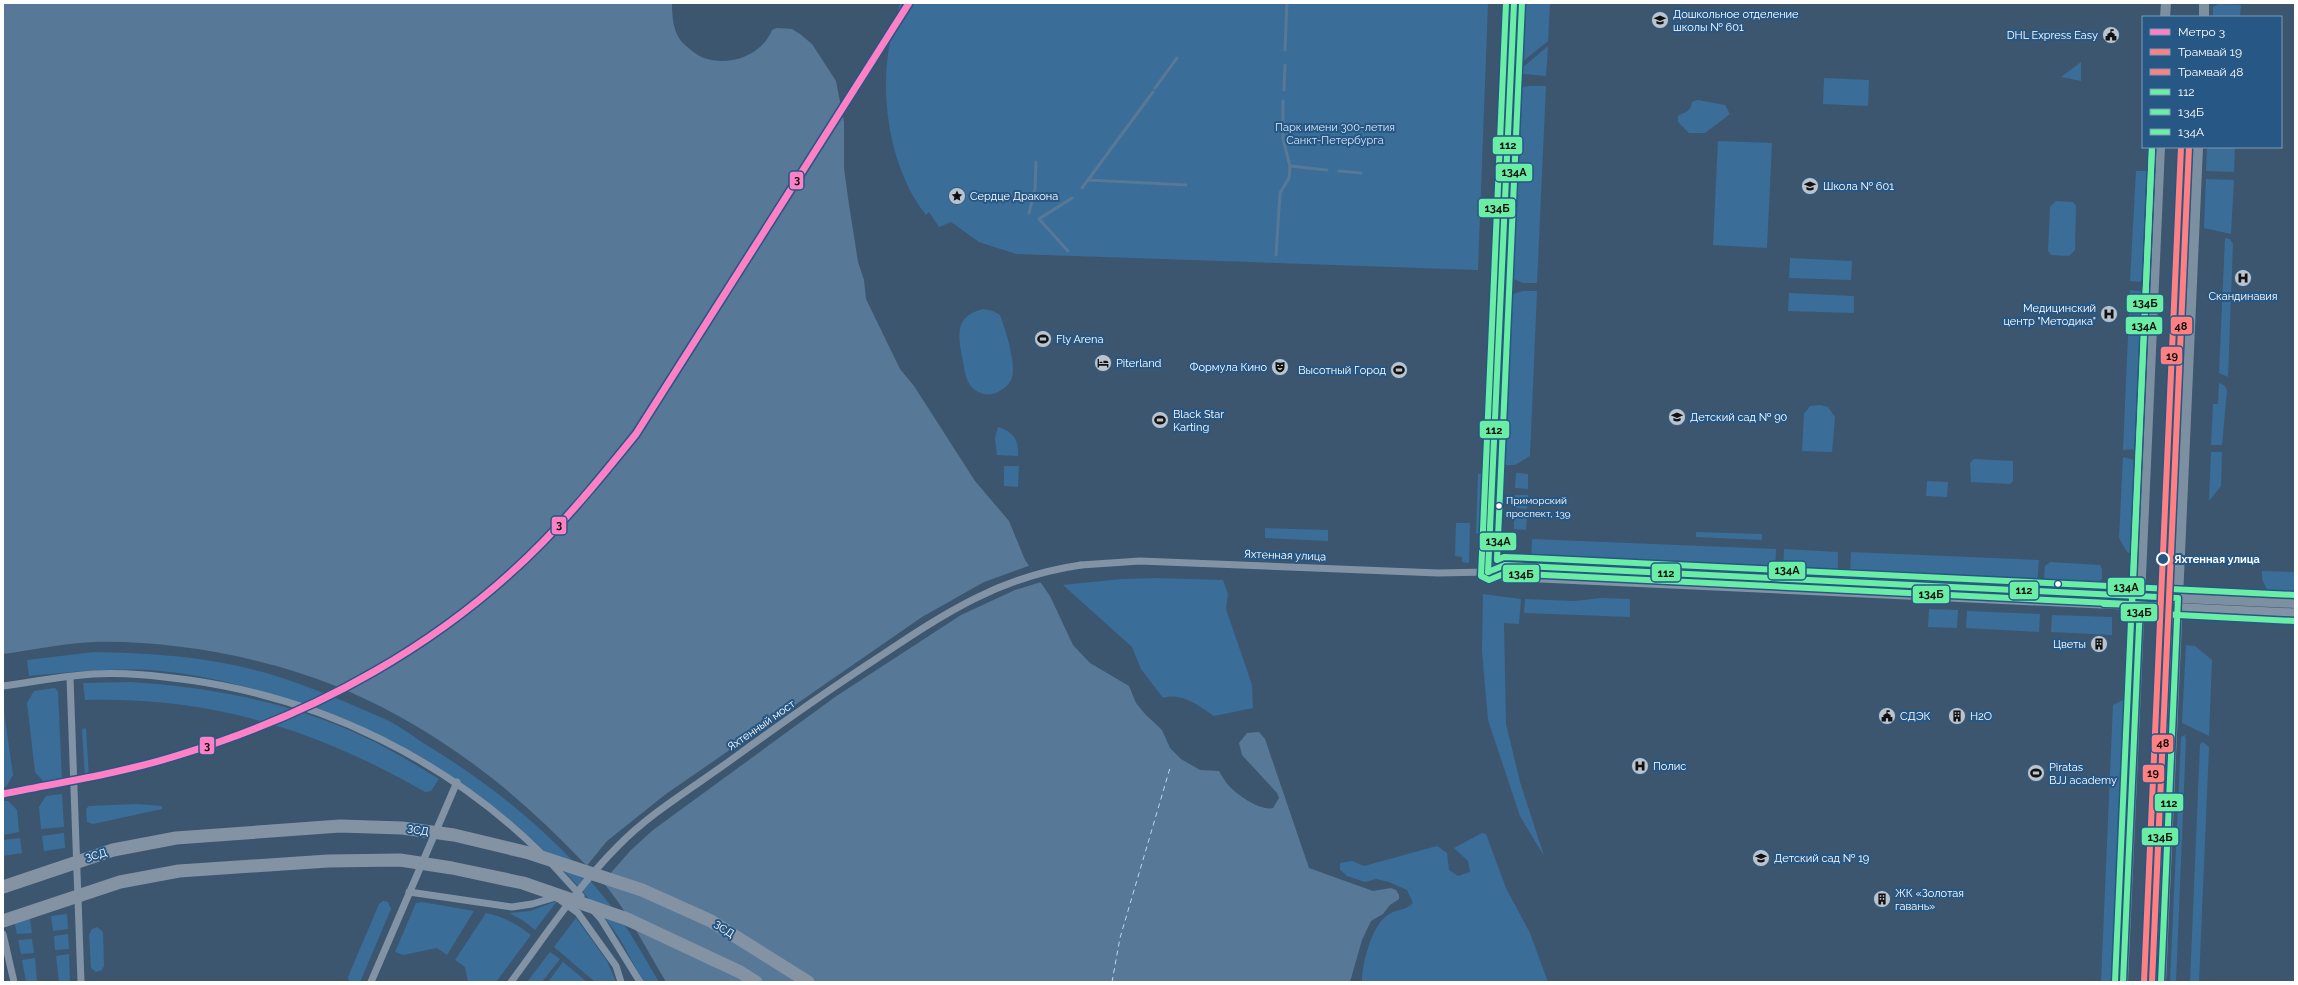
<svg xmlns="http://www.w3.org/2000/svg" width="2298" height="985" font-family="Raleway,sans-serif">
	<rect width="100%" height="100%" fill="#3c566f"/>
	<g fill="#3b6d99">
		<path d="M900,3H1488L1478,270L1016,254L979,242L951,222L939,227L929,212L926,215C887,166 877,84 894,25L898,26L902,11L898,10Z"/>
		<polygon points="1523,3 1550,3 1548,41 1521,63"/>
		<polygon points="2219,4 2241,5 2240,17 2213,17 2213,7"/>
		<polygon points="1548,46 1546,76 1523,74 1523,67"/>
		<polygon points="2081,62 2081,81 2061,77"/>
		<polygon points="1824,78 1869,80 1868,106 1823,104"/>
		<polygon points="1528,86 1546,86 1537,283 1523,283 1511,278 1520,88"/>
		<path d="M1698,100L1725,105L1730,114L1705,133H1689L1678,122V116C1686,111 1690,113 1692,102Z"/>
		<polygon points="1718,141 1772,143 1767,248 1713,245"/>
		<polygon points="2207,147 2235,147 2234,172 2206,171"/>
		<polygon points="2136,171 2146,171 2151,174 2146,278 2139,282 2130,281"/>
		<polygon points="2206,179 2234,180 2231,234 2204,228"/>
		<polygon points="2056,201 2073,202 2076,206 2075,250 2069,256 2051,255 2048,251 2050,207"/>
		<polygon points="2225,238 2230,239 2233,244 2228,377 2219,373"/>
		<polygon points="1790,258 1852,261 1851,280 1789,278"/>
		<polygon points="2130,290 2139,291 2145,294 2139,449 2123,450"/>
		<polygon points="1523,291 1537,291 1530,456 1515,465 1503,465 1510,295"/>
		<polygon points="1789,293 1854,296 1854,313 1788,311"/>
		<path d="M983,309L993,311L1000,315C1005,328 1018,368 1011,380C1008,386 1003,389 998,392C990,396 982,395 975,390C966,383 965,373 963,362C959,338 952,317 983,309Z"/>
		<polygon points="2219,383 2224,385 2227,390 2222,445 2211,445 2213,404 2218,404"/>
		<polygon points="1820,405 1828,407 1835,417 1832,452 1802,451 1804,414 1810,406"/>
		<path d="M998,427C1013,432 1019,439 1018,456L997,455L995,438Z"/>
		<polygon points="2211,452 2222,452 2221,486 2209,501"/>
		<polygon points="2123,457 2138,461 2134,555 2127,552 2119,538"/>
		<polygon points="1974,459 2013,461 2013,481 2010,484 1971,482 1970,463"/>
		<polygon points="1004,466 1019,466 1018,487 1004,486"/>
		<polygon points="1516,473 1528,474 1528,489 1515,488"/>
		<polygon points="1478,474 1485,474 1482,536 1476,533"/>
		<polygon points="1927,481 1948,482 1947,497 1926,496"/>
		<polygon points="1515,495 1528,495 1527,509 1515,508"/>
		<polygon points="1514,515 1527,515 1526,530 1514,529"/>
		<polygon points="1456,523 1470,523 1469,563 1462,562 1462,557 1455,556"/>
		<polygon points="1265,528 1328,530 1328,541 1265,538"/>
		<polygon points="1696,532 1762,534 1762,540 1696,537"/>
		<polygon points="1532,539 1776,549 1775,574 1531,563"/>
		<polygon points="1784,549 1838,552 1838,574 1828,574 1828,576 1783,574"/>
		<polygon points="1851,552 2039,560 2037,585 1850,577"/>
		<polygon points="2050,562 2100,565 2102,569 2102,579 2097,583 2047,581 2044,577 2045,566"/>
		<polygon points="2262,571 2295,572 2295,598 2270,596 2262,579"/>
		<path d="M1156,578L1223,580L1228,594L1226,609L1252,685L1253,708L1214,716C1199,706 1182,692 1163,698L1141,669L1132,647L1063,585L1122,579Z"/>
		<polygon points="1483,594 1521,599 1519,624 1504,623 1506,724 1520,782 1544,856 1520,816 1488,720 1482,651"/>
		<polygon points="1601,598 1630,599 1630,617 1524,613 1525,599 1574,601"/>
		<polygon points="1929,609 1958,610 1957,628 1928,627"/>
		<polygon points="1967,611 2040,614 2039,632 1966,628"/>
		<polygon points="2052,615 2112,617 2112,635 2051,632"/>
		<polygon points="2186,645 2195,646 2212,660 2209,736 2182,723"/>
		<path d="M94,652C159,653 226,658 288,680C321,691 355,706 387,720C401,727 414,737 428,746C497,788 562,841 611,906C629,929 644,957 659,982H644C632,962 622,940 608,922C529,821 436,755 316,710C266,691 214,676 161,671C117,667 73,672 29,676L27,660Z"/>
		<path d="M131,682C210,687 290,702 362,736C389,748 414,764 439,779L431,791L425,792C315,729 213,697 85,700L83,683Z"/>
		<polygon points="55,688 58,692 62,780 44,782 35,772 27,703 34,691"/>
		<polygon points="2123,700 2128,700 2116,982 2101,982 2113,705"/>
		<polygon points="3,705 13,775 6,787 3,787"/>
		<polygon points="86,728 89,778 85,779 82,729"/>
		<polygon points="2185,735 2186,740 2176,982 2170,982 2181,737"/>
		<polygon points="2203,742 2209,747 2199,982 2190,982 2200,744"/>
		<polygon points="62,794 64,827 41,829 39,807 46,796"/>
		<polygon points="3,801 8,801 17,810 19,832 3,835"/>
		<polygon points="137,804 162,806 162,809 93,824 87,822 86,809 89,806"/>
		<polygon points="64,833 65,848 44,851 42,836"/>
		<path d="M1482,833L1486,834L1506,888L1530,933L1548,982H1362C1362,963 1372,922 1391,913C1399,909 1406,910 1413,903L1407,890L1389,882L1376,879L1365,882L1347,876L1340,870V863L1352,861L1364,866L1437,846L1447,853L1449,870L1458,876L1470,872L1468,861L1454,848Z"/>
		<polygon points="20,838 22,853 3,856 3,840"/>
		<polygon points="383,901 388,902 391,909 360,982 349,982 348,977 379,904"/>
		<polygon points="557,901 535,930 524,921 509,913 530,911"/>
		<polygon points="422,902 474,911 447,955 437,948 403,955 395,952 416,903"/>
		<path d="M486,913C504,917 517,924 531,935L496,982H468L465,967L455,960Z"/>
		<polygon points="67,914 68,929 53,931 51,916"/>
		<polygon points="576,918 607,961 616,982 595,982 554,947"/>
		<polygon points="30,919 32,933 17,934 14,920"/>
		<polygon points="97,927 103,932 104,966 102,970 96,972 91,968 89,935 92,929"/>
		<polygon points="68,934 69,949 55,950 54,936"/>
		<polygon points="32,939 34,953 21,954 18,940"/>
		<polygon points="550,952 560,959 542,982 527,982"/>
		<polygon points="69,954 70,982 59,982 56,956"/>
		<polygon points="35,958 37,982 26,982 22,960"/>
		<polygon points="563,962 587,982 548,982"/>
	</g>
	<path fill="#577896" d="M3,3H672C672,16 673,34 684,44C688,48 698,56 704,58C730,67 762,55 772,30L777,28L792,29L800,34L812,44L836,81L844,122V168L848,198L858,262L864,280L866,299L900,369L914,386L975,481L1009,521L1025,560L1050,596L1073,645L1090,663L1129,686L1136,703L1145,714L1162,730L1170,748L1181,759L1200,770L1219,771C1222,776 1226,783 1230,787C1239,796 1260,811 1273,808L1279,798L1277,793L1242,755L1239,743L1247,733L1259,732L1265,739L1309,868L1373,891L1391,888L1396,890L1399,895V899L1390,905L1383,914L1371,921L1362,940L1350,982H666C649,954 630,916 610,891C601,879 590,869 580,859C515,790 437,730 350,692C275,659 176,640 94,642C64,643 33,650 3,654Z"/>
	<polygon fill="#3c566f" points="1031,565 1041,582 1015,590 961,615 835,697 653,830 631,850 601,884 585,868 607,841 666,794 922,617 984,582"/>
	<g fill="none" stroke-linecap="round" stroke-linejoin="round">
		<g stroke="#577896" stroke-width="3">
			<polyline points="1285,50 1287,3"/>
			<polyline points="1155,88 1177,58"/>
			<polyline points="1284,90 1285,65"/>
			<polyline points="1290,166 1327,170"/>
			<polyline points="1339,171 1361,173"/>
			<polyline points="1088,180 1186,185"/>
			<polyline points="1082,188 1153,92"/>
			<polyline points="1029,213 1035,189 1036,162"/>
			<polyline points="1068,251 1039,219 1072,198"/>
			<polyline points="1276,255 1280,193 1289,178 1290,166 1283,139 1283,101"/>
		</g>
		<polyline stroke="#bcd7ef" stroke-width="1" stroke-dasharray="5 4" stroke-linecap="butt" points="1112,982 1120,938 1170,768"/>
		<g stroke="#8293a5" stroke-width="7">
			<polyline points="1081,565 1140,561 1438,573 1488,572"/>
			<polyline points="70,678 81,982"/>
			<path d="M3,686C33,682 63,676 93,674C125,672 158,676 189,680C323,699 447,760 543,855"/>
			<polyline points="550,862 581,896"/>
			<polyline points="409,892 512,907 532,904 556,897 578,913 616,966 621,982"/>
			<polyline points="592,909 601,919 640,982"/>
			<polyline points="3,934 14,982"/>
			<polyline points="371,982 457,782"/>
		</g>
		<g stroke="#8293a5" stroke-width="9">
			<polyline points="1488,572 1505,577 1519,577 2295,613"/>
			<polyline points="1488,572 1505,565 2140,596"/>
			<polyline points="1488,572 1514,3"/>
		</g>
		<g stroke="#7d90a1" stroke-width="10">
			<polyline points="2165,17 2166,3"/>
			<polyline points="2204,17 2204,3"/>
			<polyline points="2140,596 2295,603"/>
			<polyline points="2123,982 2160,147"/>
			<polyline points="2161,982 2198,147"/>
		</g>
		<path stroke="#8293a5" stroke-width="7" d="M511,982C545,936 578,886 618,846C650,813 694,787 731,760C779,725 827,691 876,659C945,613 998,577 1081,565"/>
		<g stroke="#8393a4" stroke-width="13">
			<polyline points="3,887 113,850 176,838 340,826 402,828 454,835 529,853 642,890 711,921 808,982"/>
			<polyline points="3,921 120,882 179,871 328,861 400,860 452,868 523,883 627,919 740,972 756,982"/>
		</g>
		<g stroke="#275784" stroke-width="9">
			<g id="bus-1">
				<polyline points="1488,572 1505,565 2178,598 2161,982"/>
				<polyline points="1488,572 1514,3"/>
				<polyline points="2104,604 2140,605 2123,982"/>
			</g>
		</g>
		<g stroke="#275784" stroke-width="9">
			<g id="bus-2">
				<polyline points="1506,3 1481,576 1489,580 1506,573 2170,606 2153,982"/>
				<polyline points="2152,147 2132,607 2140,613 2295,621"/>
			</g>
		</g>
		<g stroke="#275784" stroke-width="9">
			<g id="bus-3">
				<polyline points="1522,3 1497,560 1504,557 1531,558 2295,595"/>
				<polyline points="2115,982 2152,147"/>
			</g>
		</g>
		<use href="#bus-1" stroke="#6aeea5" stroke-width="6"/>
		<use href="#bus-2" stroke="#6aeea5" stroke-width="6"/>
		<use href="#bus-3" stroke="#6aeea5" stroke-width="6"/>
		<g stroke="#275784" stroke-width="9">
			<polyline id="tram-1" points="2144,982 2181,147"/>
		</g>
		<g stroke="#275784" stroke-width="9">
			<polyline id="tram-2" points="2152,982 2189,147"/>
		</g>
		<use href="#tram-1" stroke="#ff8082" stroke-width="6"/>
		<use href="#tram-2" stroke="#ff8082" stroke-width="6"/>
		<g stroke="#275784" stroke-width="10">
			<path id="metro-1" d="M3,794C62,782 122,773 179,755C315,714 443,644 543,542C576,508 606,471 636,434L909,3"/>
		</g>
		<use href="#metro-1" stroke="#ff80c5" stroke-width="7"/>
	</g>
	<defs>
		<g id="school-disc" transform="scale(0.9)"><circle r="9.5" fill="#bbc4cd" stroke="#275784"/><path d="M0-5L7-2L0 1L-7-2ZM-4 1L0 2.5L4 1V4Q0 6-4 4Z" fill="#111"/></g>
		<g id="civic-disc" transform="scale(0.9)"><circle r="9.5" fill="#bbc4cd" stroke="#275784"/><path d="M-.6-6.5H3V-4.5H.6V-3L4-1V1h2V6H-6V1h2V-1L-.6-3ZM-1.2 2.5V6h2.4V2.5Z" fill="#111"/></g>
		<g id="sight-disc" transform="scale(0.9)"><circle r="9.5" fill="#bbc4cd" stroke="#275784"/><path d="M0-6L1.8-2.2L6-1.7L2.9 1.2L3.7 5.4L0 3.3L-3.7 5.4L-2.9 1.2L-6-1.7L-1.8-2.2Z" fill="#111"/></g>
		<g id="hospital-disc" transform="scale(0.9)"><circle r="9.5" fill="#bbc4cd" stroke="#275784"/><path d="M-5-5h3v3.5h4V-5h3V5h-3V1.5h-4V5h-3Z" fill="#111"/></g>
		<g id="stadium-disc" transform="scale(0.9)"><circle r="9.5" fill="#bbc4cd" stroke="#275784"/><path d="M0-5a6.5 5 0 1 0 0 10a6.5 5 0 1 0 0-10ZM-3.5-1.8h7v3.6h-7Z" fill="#111"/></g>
		<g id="hotel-disc" transform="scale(0.9)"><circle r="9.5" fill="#bbc4cd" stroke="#275784"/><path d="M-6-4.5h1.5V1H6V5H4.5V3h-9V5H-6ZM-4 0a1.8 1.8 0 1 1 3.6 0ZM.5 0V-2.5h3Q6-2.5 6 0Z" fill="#111"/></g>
		<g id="theatre-disc" transform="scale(0.9)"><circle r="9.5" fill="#bbc4cd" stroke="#275784"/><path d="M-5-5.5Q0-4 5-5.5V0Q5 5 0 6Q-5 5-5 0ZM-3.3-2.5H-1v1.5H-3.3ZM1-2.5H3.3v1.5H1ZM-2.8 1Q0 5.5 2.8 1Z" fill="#111"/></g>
		<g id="building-disc" transform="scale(0.9)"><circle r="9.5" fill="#bbc4cd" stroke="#275784"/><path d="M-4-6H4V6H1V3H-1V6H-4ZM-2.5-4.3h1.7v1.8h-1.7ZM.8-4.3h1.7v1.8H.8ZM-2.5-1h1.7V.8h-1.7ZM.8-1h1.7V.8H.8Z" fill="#111"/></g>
	</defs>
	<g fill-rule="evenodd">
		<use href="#school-disc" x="1660" y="20"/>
		<use href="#civic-disc" x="2111" y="35"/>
		<use href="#school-disc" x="1810" y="186"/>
		<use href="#sight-disc" x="957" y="196"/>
		<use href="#hospital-disc" x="2243" y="278"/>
		<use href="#hospital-disc" x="2109" y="314"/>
		<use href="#stadium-disc" x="1043" y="339"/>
		<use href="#hotel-disc" x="1103" y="363"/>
		<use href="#theatre-disc" x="1280" y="367"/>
		<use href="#stadium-disc" x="1399" y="370"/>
		<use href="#school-disc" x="1677" y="417"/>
		<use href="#stadium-disc" x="1160" y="420"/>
		<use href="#building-disc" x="2099" y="644"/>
		<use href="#civic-disc" x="1887" y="716"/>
		<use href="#building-disc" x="1957" y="716"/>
		<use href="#hospital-disc" x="1640" y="766"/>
		<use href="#stadium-disc" x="2036" y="773"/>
		<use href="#school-disc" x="1761" y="858"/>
		<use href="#building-disc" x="1882" y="899"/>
	</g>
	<g fill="#fff" stroke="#275784" stroke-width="1.5">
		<circle cx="1499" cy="506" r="3.5"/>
		<circle cx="2058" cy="584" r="3.5"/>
	</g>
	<circle fill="#275784" stroke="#fff" stroke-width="2" cx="2163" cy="559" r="6"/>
	<g text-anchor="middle" stroke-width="4" stroke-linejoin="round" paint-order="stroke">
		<g font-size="10" fill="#fff" stroke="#275784" text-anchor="start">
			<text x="1506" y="504">Приморский<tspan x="1506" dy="13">проспект, 139</tspan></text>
		</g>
		<g font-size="11" fill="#fff" stroke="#275784" text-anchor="start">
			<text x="1673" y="18">Дошкольное отделение<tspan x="1673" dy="13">школы № 601</tspan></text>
			<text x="2098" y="39" text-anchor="end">DHL Express Easy</text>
			<text x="1823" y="190">Школа № 601</text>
			<text x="970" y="200">Сердце Дракона</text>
			<text x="2243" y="300" text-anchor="middle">Скандинавия</text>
			<text x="2096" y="312" text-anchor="end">Медицинский<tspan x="2096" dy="13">центр "Методика"</tspan></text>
			<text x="1056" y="343">Fly Arena</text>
			<text x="1116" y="367">Piterland</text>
			<text x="1267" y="371" text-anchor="end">Формула Кино</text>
			<text x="1386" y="374" text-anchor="end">Высотный Город</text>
			<text x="1173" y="418">Black Star<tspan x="1173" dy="13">Karting</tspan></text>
			<text x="1690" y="421">Детский сад № 90</text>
			<text x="2086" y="648" text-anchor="end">Цветы</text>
			<text x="1900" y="720">СДЭК</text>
			<text x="1970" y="720">H2O</text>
			<text x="1653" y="770">Полис</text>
			<text x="2049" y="771">Piratas<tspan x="2049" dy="13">BJJ academy</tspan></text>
			<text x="1774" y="862">Детский сад № 19</text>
			<text x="1895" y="897">ЖК «Золотая<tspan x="1895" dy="13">гавань»</tspan></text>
		</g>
		<g font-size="11" fill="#d3e6f6" stroke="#275784">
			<text x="1335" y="131">Парк имени 300-летия<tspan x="1335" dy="13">Санкт-Петербурга</tspan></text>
		</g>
		<g font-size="11" fill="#fff" stroke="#275784">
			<text transform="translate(1285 555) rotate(2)" y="4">Яхтенная улица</text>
			<text transform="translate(761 725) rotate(-35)" y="4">Яхтенный мост</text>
			<text transform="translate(418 830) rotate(8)" y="4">ЗСД</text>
			<text transform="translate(96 855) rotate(-18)" y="4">ЗСД</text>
			<text transform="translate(724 929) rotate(31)" y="4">ЗСД</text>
		</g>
		<g font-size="11" font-weight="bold" fill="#fff" stroke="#275784" text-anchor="start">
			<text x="2174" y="563">Яхтенная улица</text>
		</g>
	</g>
	<g stroke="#275784" stroke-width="1.5">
		<rect x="1492" y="136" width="31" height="19" rx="4" fill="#6aeea5"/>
		<rect x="1495" y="163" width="38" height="19" rx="4" fill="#6aeea5"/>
		<rect x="789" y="171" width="15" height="19" rx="4" fill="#ff80c5"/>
		<rect x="1478" y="198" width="38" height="20" rx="4" fill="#6aeea5"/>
		<rect x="2126" y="294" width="38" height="19" rx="4" fill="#6aeea5"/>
		<rect x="2125" y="316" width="38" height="19" rx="4" fill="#6aeea5"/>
		<rect x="2170" y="316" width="23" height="19" rx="4" fill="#ff8082"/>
		<rect x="2160" y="346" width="23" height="19" rx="4" fill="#ff8082"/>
		<rect x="1479" y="420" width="31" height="19" rx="4" fill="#6aeea5"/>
		<rect x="551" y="516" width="16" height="19" rx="4" fill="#ff80c5"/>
		<rect x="1479" y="532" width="38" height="19" rx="4" fill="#6aeea5"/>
		<rect x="1768" y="561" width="38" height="19" rx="4" fill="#6aeea5"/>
		<rect x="1651" y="563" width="30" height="19" rx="4" fill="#6aeea5"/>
		<rect x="1502" y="564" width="38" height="19" rx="4" fill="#6aeea5"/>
		<rect x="2107" y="577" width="38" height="19" rx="4" fill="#6aeea5"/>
		<rect x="2009" y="581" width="30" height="19" rx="4" fill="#6aeea5"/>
		<rect x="1912" y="585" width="38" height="19" rx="4" fill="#6aeea5"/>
		<rect x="2120" y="603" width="38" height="19" rx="4" fill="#6aeea5"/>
		<rect x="2151" y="734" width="23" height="19" rx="4" fill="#ff8082"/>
		<rect x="199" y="736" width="16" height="19" rx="4" fill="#ff80c5"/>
		<rect x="2142" y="764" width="23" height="19" rx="4" fill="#ff8082"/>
		<rect x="2154" y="793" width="30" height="19" rx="4" fill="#6aeea5"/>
		<rect x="2141" y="827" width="38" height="19" rx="4" fill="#6aeea5"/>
	</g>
	<g font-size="11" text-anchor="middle" font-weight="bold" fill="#111">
		<text x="1508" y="149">112</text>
		<text x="1514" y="176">134А</text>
		<text x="797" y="184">3</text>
		<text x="1497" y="212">134Б</text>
		<text x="2145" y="307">134Б</text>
		<text x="2144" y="330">134А</text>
		<text x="2181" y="330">48</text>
		<text x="2172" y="360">19</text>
		<text x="1494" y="434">112</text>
		<text x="559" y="529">3</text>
		<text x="1498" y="545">134А</text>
		<text x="1787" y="574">134А</text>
		<text x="1666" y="577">112</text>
		<text x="1521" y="578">134Б</text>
		<text x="2126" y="591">134А</text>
		<text x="2024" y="594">112</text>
		<text x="1931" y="598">134Б</text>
		<text x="2139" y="616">134Б</text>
		<text x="2163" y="747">48</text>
		<text x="207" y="750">3</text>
		<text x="2153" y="777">19</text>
		<text x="2169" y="807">112</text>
		<text x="2160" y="841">134Б</text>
	</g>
	<rect width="2298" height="985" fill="none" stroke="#ffffff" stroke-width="8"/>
	<rect x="2142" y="16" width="140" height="132" fill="#275784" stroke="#7d9ab5"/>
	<rect x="2150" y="29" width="20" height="6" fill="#ff80c5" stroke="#7d9ab5"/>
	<text x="2178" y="36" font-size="12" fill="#ffffff">Метро 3</text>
	<rect x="2150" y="49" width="20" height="6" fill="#ff8082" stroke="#7d9ab5"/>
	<text x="2178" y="56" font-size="12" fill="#ffffff">Трамвай 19</text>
	<rect x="2150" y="69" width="20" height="6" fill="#ff8082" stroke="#7d9ab5"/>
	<text x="2178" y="76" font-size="12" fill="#ffffff">Трамвай 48</text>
	<rect x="2150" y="89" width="20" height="6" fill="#6aeea5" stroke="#7d9ab5"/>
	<text x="2178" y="96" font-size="12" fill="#ffffff">112</text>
	<rect x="2150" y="109" width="20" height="6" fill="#6aeea5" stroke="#7d9ab5"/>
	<text x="2178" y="116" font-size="12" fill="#ffffff">134Б</text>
	<rect x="2150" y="129" width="20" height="6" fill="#6aeea5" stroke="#7d9ab5"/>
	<text x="2178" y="136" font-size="12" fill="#ffffff">134А</text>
</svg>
